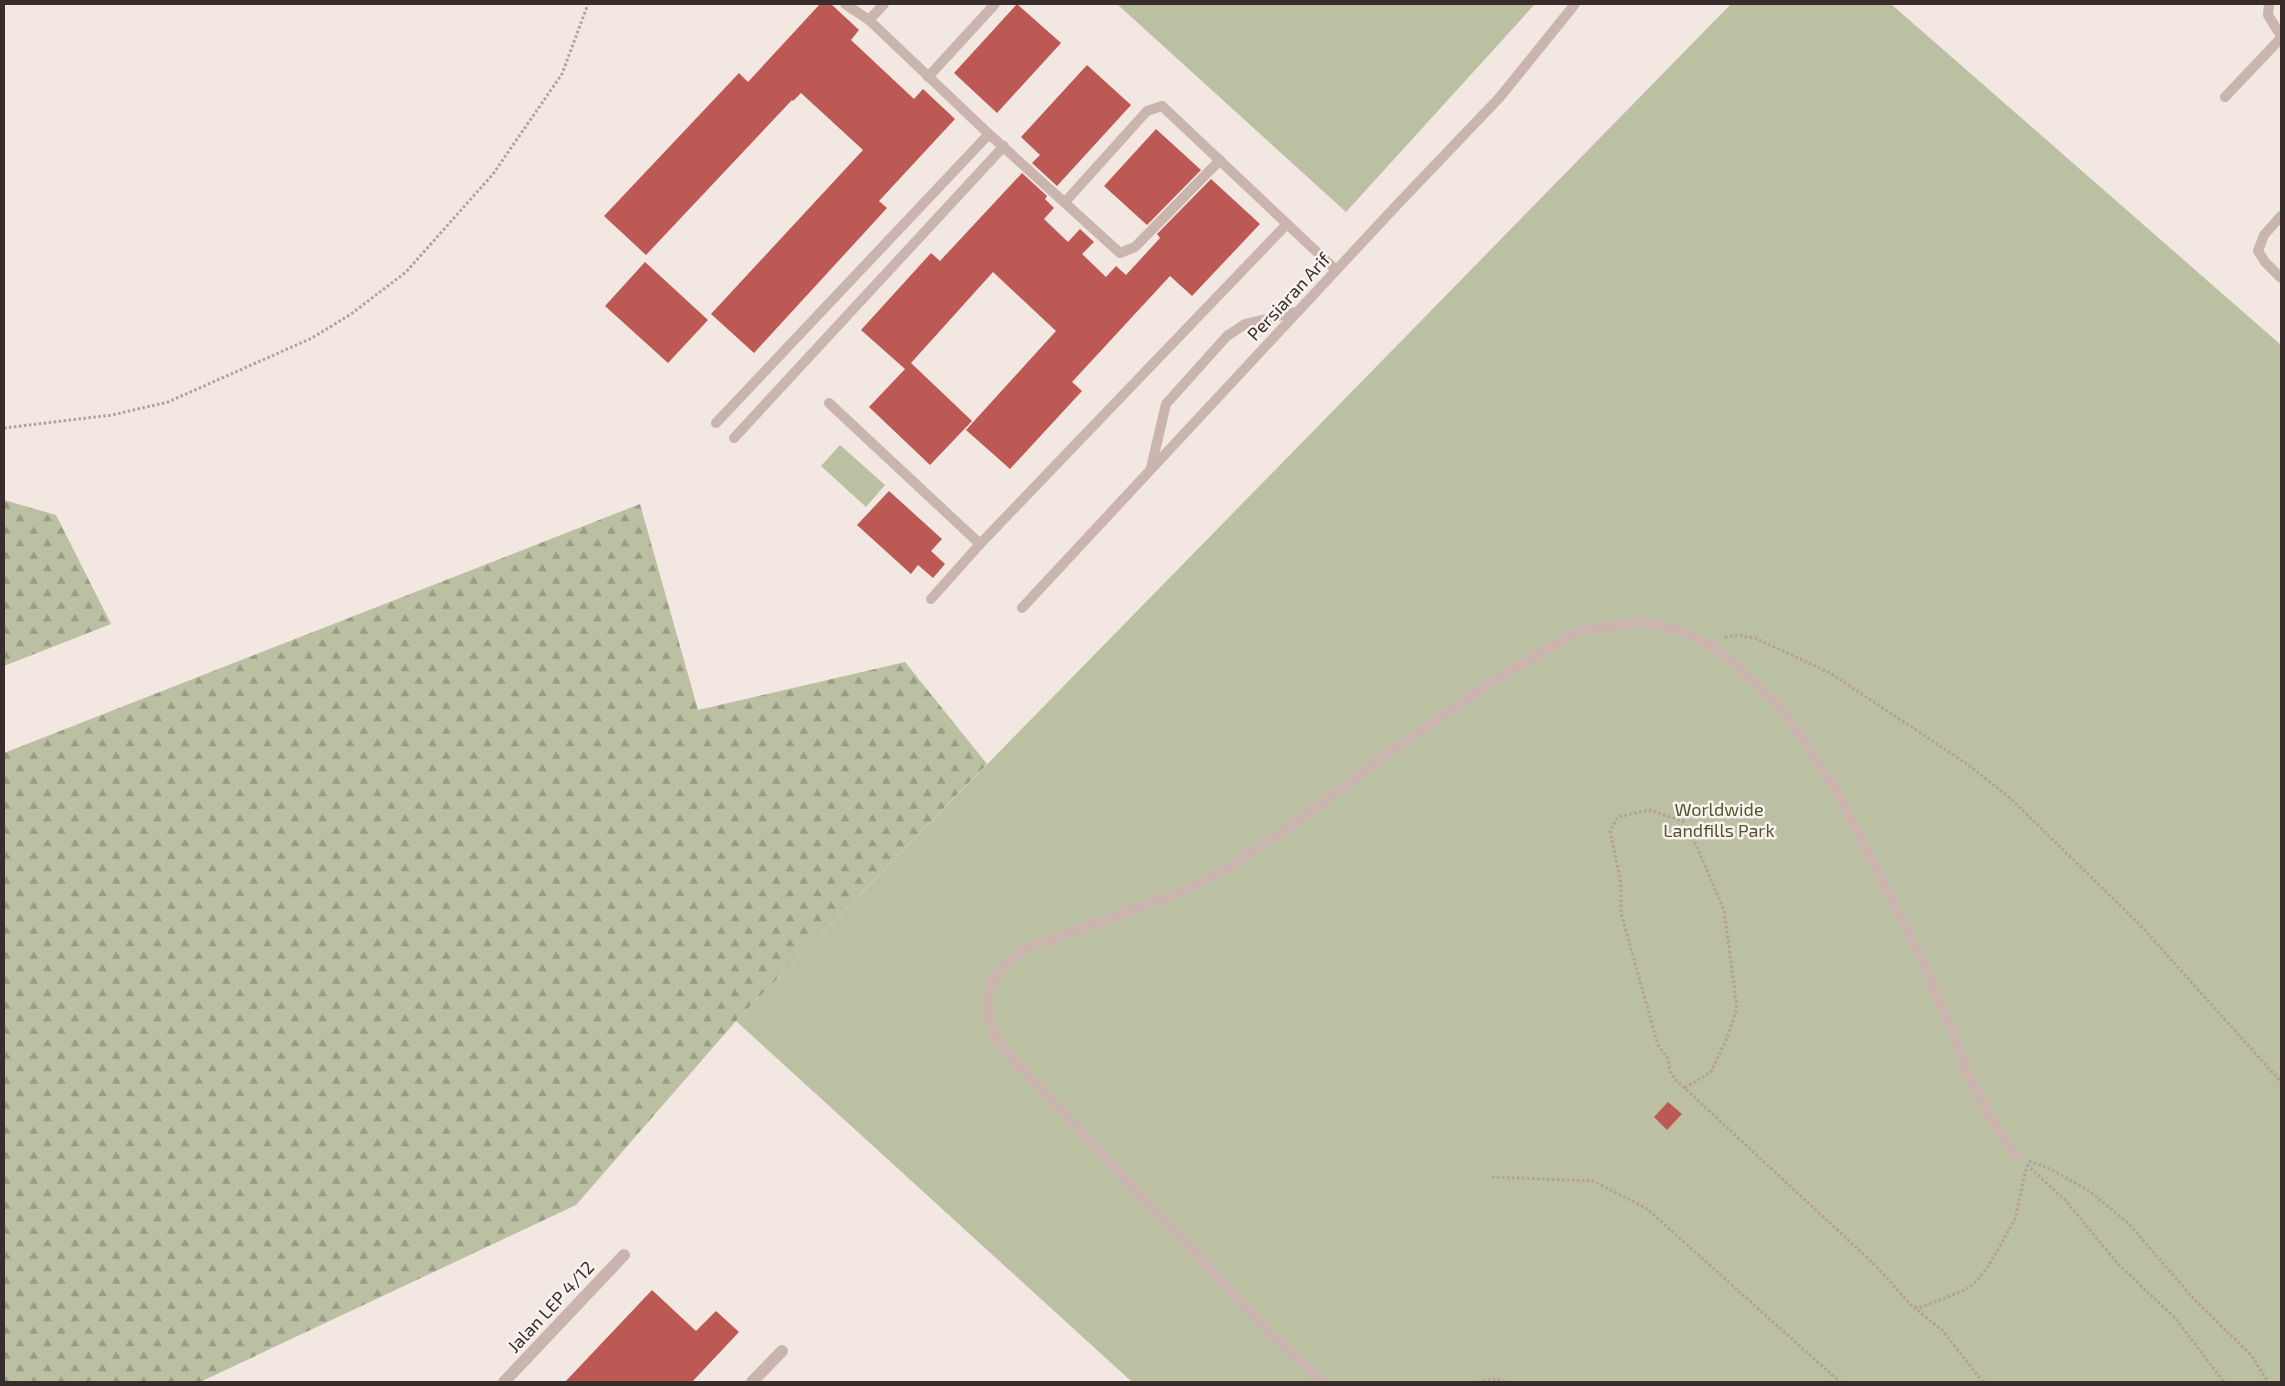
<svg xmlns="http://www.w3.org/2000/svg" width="2285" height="1386" font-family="'Exo 2',sans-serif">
	<defs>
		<pattern id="forest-firs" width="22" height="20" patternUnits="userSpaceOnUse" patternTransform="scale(1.25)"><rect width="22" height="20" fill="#bcc0a2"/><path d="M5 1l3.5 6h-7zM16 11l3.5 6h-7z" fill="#9a9c84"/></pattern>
	</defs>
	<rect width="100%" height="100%" fill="#f2e7e1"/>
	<g fill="url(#forest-firs)">
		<polygon points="4,500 56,515 111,624 4,666"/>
		<polygon points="640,504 698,710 905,662 987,764 736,1021 576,1205 200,1382 4,1382 4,753"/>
	</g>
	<g fill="#bcc0a2">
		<polygon points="1117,4 1535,4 1346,212"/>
		<polygon points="1731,4 1891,4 2281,345 2281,1382 1132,1382 736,1021"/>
		<polygon points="840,445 885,485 866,507 821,466"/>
	</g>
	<g fill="#bd5955">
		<polygon points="820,4 831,4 859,30 851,40 914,99 923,89 955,119 879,201 887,208 754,353 711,314 863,150 801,93 793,101 792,100 646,255 604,216 739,73 748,82"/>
		<polygon points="1017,4 1061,43 997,113 954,73"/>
		<polygon points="1087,65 1131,105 1057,186 1032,163 1040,155 1021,137"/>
		<polygon points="1156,129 1201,170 1147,225 1104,186"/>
		<polygon points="1022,173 1047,196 1045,199 1054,208 1044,219 1068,242 1080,229 1094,242 1082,254 1106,277 1116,266 1126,275 1160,238 1157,234 1211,179 1260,224 1192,296 1170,276 1072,382 1082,391 1010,469 966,430 1056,331 993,272 911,363 972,421 930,465 869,407 905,369 861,330 931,253 940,261"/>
		<polygon points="645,262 708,320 668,363 605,306"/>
		<polygon points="889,491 942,539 931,551 945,564 933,578 918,565 911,574 857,525"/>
		<polygon points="1668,1102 1682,1114 1667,1130 1654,1117"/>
		<polygon points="652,1290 696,1331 716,1311 739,1332 692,1382 565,1382"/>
	</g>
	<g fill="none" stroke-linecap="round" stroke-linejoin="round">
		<g stroke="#b59f98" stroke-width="3" stroke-dasharray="2.5 2.5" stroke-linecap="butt">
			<polyline points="4,428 112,415 168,402 312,338 351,314 406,272 493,174 562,74 588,4"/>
			<polyline points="1725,637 1736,635 1755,638 1830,673 1967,764 2010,798 2141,926 2281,1082"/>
			<polyline points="1685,1088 1711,1072 1727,1038 1737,1008 1724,910 1697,847 1683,821 1649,810 1618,817 1610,831 1621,883 1621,913 1658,1045 1667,1057 1671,1074 1678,1082 1873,1263 1912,1306 1942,1330 1983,1382"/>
			<polyline points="2029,1161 2050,1169 2088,1190 2129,1224 2193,1298 2252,1356 2268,1382"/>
			<polyline points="2027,1165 2065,1200 2119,1265 2175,1318 2224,1382"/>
			<polyline points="1492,1177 1593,1181 1646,1208 1840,1382"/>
			<polyline points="1915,1307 1919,1308 1965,1290 1977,1281 1989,1265 2015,1219 2026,1169"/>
			<polyline points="1478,1382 1497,1379 1505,1382"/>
		</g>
		<g stroke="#c9b5ae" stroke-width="10">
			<polyline points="2269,4 2268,15 2281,36"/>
			<polyline points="869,20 884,4"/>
			<polyline points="928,77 995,4"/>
			<polyline points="2225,97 2281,38"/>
			<polyline points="989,134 1120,253 1135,247 1220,160"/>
			<polyline points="1065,202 1147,111 1162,106 1336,270"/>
			<polyline points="2281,216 2264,235 2258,251 2265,262 2281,278"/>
			<polyline points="829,403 980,544"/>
			<polyline points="716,423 989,134 869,20 845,4"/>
			<polyline points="734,438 1004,146"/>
			<polyline points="1151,468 1166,404 1227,336 1245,324 1295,312"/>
			<polyline points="931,599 980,544 1287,224"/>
			<polyline points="1022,608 1395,207 1500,97 1575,4"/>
			<path d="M1323,1382L1267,1330L1007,1053C976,1012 981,977 1025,949L1181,892L1226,869L1318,807L1386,755L1499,677L1579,631L1644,622L1672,628L1713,647L1732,661L1786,714L1833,785L1918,952L1952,1031L1967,1072L1995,1126L2017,1156"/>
		</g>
		<g stroke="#c9b5ae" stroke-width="12">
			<polyline points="504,1382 624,1255"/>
			<polyline points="752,1382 782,1351"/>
		</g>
	</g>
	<g text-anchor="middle" stroke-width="5" stroke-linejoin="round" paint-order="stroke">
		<g font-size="18" fill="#392d2c" stroke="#f9f2ee">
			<text transform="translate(1289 297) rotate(-47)" y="6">Persiaran Arif</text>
			<text transform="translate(551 1307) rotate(-47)" y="6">Jalan LEP 4/12</text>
		</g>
		<g font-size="18" fill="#4f5531" stroke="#f9f2ee">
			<text x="1719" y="816">Worldwide<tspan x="1719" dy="21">Landfills Park</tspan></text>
		</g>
	</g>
	<rect width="2285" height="1386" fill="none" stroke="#392d2c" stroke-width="10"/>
</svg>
